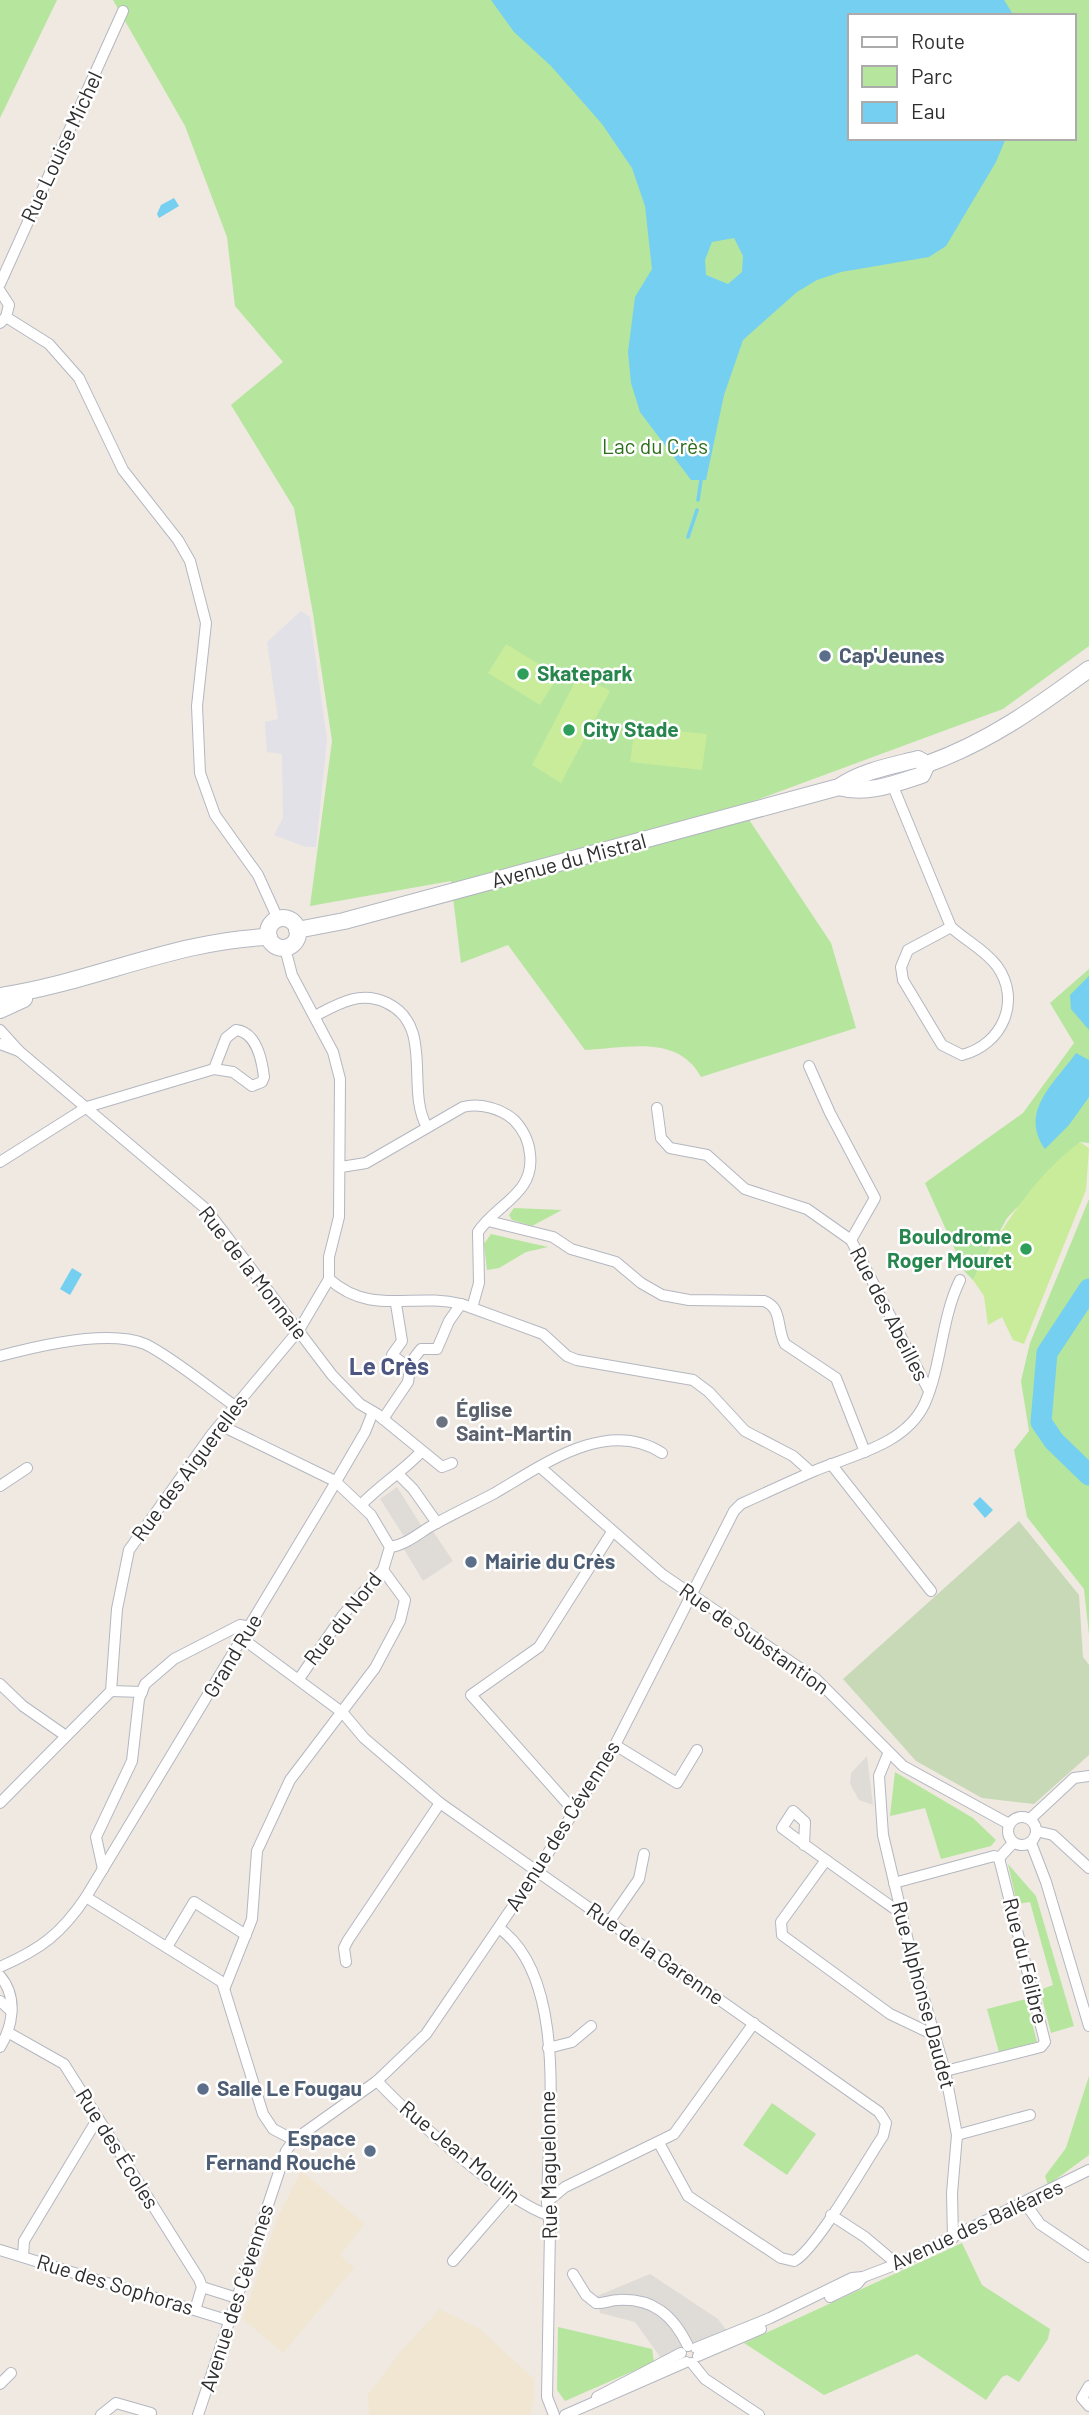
<svg xmlns="http://www.w3.org/2000/svg" width="1089" height="2415" font-family="Barlow,sans-serif">
	<rect width="100%" height="100%" fill="#efe9e1"/>
	<polygon fill="#e3e1e8" points="301,611 310,617 327,740 316,847 306,847 274,835 283,818 282,754 267,752 265,722 278,719 267,642"/>
	<g fill="#f0e6d1">
		<polygon points="301,2171 365,2224 340,2255 354,2268 283,2353 243,2319 278,2217"/>
		<polygon points="440,2309 480,2329 534,2379 533,2406 530,2415 369,2415 368,2395 401,2351"/>
	</g>
	<g fill="#b6e59e" fill-rule="evenodd">
		<polygon points="0,0 57,0 0,118"/>
		<path d="M113,0H1089V646L1003,709L740,806L831,943L856,1028L701,1077C678,1034 627,1048 585,1050L508,945L461,963L451,881L310,906L332,741L313,614L294,508L231,405L283,362L235,306L227,237L185,126ZM849,16H1073V138H849Z"/>
		<polygon points="1089,969 1089,1143 1080,1142 1007,1218 973,1280 965,1272 925,1183 1023,1113 1074,1043 1050,1003"/>
		<polygon points="1089,1199 1089,1635 1084,1589 1027,1517 1014,1450 1029,1431 1021,1381 1030,1343"/>
		<polygon points="514,1208 562,1210 532,1226 512,1220 509,1215"/>
		<polygon points="491,1234 548,1247 526,1252 499,1268 487,1270 484,1244"/>
		<polygon points="895,1772 973,1818 996,1840 991,1846 941,1859 925,1808 890,1816"/>
		<polygon points="1008,1864 1036,1896 1074,2026 1051,2033 1040,1990 1053,1985 1030,1902 1017,1904"/>
		<polygon points="1026,1999 1037,2042 999,2052 987,2009"/>
		<polygon points="1089,2076 1089,2155 1048,2185 1045,2176 1066,2148"/>
		<polygon points="772,2103 816,2134 787,2175 743,2145"/>
		<polygon points="962,2243 982,2285 1050,2329 1048,2339 1019,2382 1007,2375 1002,2377 986,2400 917,2354 824,2395 744,2343"/>
		<polygon points="558,2327 652,2349 654,2362 565,2401 557,2390"/>
	</g>
	<polygon fill="#c8d9b8" points="1019,1521 1079,1595 1083,1657 1089,1665 1089,1755 1034,1804 982,1798 916,1761 843,1679"/>
	<g fill="#c9ec9a">
		<polygon points="506,644 558,676 540,705 488,673"/>
		<polygon points="579,674 610,691 561,783 532,765"/>
		<polygon points="635,727 707,734 702,770 630,762"/>
		<path d="M1080,1142L1089,1148L1086,1190L1024,1344L1013,1340L1002,1317L988,1325L984,1296L973,1280C1002,1228 1031,1179 1080,1142Z"/>
	</g>
	<g fill="#dfdcd8">
		<polygon points="397,1487 424,1530 430,1527 453,1561 423,1581 401,1544 407,1541 380,1499"/>
		<polygon points="867,1756 873,1805 859,1800 850,1784 851,1773"/>
		<polygon points="650,2274 718,2319 727,2331 661,2358 635,2322 600,2313 597,2296"/>
	</g>
	<g fill="#75cff0" fill-rule="evenodd">
		<path d="M491,0H1004L1014,16H849V138H1006L996,162L946,246L929,257L841,272L817,280L797,292L743,340L724,395L706,480H691L640,412L631,383L628,352L635,297L652,269L645,206L632,168L602,124L551,66L514,32ZM734,238L743,256L742,272L728,284L706,275L705,260L712,242Z"/>
		<polygon points="174,198 179,206 159,218 157,214 161,205"/>
		<polygon points="1089,976 1089,1030 1071,1009 1070,995"/>
		<path d="M1076,1053L1089,1060V1097L1069,1125L1045,1149C1019,1111 1054,1084 1076,1053Z"/>
		<polygon points="72,1268 82,1274 70,1295 60,1289"/>
		<polygon points="980,1497 993,1510 985,1518 973,1504"/>
	</g>
	<g fill="none" stroke-linecap="round" stroke-linejoin="round">
		<g stroke="#75cff0" stroke-width="3.5">
			<polyline points="698,500 701,480"/>
			<polyline points="688,537 697,510"/>
		</g>
		<polyline stroke="#75cff0" stroke-width="21" points="1089,1289 1047,1353 1041,1422 1054,1441 1089,1475"/>
		<g stroke="#b4b7c1" stroke-width="12">
			<g id="street">
				<polyline points="0,284 123,11"/>
				<polyline points="0,291 9,305 6,317 0,323"/>
				<polyline points="6,317 49,344 79,378 123,470 178,540 190,561 206,623 197,706 200,773 215,815 258,875 278,919"/>
				<path d="M892,784L951,927L908,950L901,967L903,980L942,1045L962,1055C1002,1045 1022,1001 997,966C984,949 966,941 951,927"/>
				<path d="M315,1016C338,1004 360,990 387,1003C435,1026 405,1089 427,1127"/>
				<polyline points="0,1030 19,1051 206,1209 332,1375 360,1404 377,1414 442,1467 452,1463"/>
				<polyline points="0,1044 19,1051"/>
				<polyline points="809,1066 830,1113 875,1198 851,1240"/>
				<polyline points="657,1108 661,1138 670,1148 707,1155 745,1189 807,1209 851,1240 929,1391"/>
				<path d="M0,1162L87,1107L214,1069L233,1072L252,1086L262,1082L264,1077C262,1060 256,1032 236,1030L226,1038L214,1069"/>
				<path d="M341,1167L366,1163L463,1107C480,1103 500,1108 514,1120C523,1129 529,1142 530,1154C535,1194 496,1204 478,1232L479,1283L472,1308"/>
				<path d="M488,1221L553,1237L571,1249L616,1262L641,1283L662,1295L689,1300L764,1301C783,1308 776,1328 785,1344L836,1378L865,1452"/>
				<path d="M329,1279C372,1317 413,1292 461,1304L543,1334L567,1356L577,1360L693,1380L709,1392L745,1431L793,1456L811,1472"/>
				<polyline points="396,1304 402,1341 392,1355 410,1368"/>
				<path d="M0,1356C37,1346 109,1329 145,1344C169,1355 212,1390 235,1406"/>
				<polyline points="383,1419 408,1382 411,1362 421,1349 437,1349 449,1321 461,1304"/>
				<polyline points="220,1425 335,1481 371,1515 390,1547 383,1570 343,1615 299,1679"/>
				<polyline points="831,1464 931,1591"/>
				<polyline points="540,1467 663,1575 816,1679 903,1766 1009,1824"/>
				<polyline points="399,1475 413,1489 437,1523"/>
				<polyline points="0,1486 27,1468"/>
				<path d="M361,1505C380,1485 402,1472 421,1452"/>
				<path d="M390,1547C406,1545 419,1533 433,1525C453,1514 474,1504 495,1493C543,1465 607,1417 662,1453"/>
				<path d="M243,1639L343,1713L364,1738L440,1803L879,2112L886,2123L883,2136C866,2161 816,2250 794,2261L781,2258L688,2196L659,2143"/>
				<polyline points="0,1684 23,1706 66,1736"/>
				<polyline points="111,1691 142,1692"/>
				<polyline points="615,1745 677,1783 697,1750"/>
				<polyline points="888,1754 879,1776 883,1835 912,1958 945,2071 957,2135 952,2193 953,2238"/>
				<polyline points="0,1803 111,1691 117,1609 129,1550 212,1434 299,1330 329,1279 329,1257 339,1217 340,1079 333,1052 292,975 285,948"/>
				<polyline points="574,1811 471,1695 539,1647 612,1532"/>
				<circle cx="1022" cy="1831" r="14"/>
				<polyline points="1030,1819 1074,1778 1089,1776"/>
				<polyline points="1036,1831 1053,1835 1089,1868"/>
				<polyline points="1031,1843 1046,1882 1089,2026"/>
				<path d="M804,1845L805,1822L793,1811L782,1828C821,1857 861,1885 902,1914"/>
				<polyline points="826,1860 781,1922 782,1935 890,2014 932,2034"/>
				<polyline points="103,1869 96,1837 132,1761 139,1699 145,1684 174,1659 240,1625 250,1627"/>
				<polyline points="894,1883 994,1856 999,1858 1013,1843"/>
				<polyline points="86,1897 222,1982 263,2114 273,2129 294,2140"/>
				<polyline points="609,1922 639,1879 644,1854"/>
				<path d="M499,1928C569,1978 548,2125 547,2202L550,2230L547,2397L554,2415"/>
				<polyline points="167,1947 194,1902 246,1935"/>
				<polyline points="346,1962 344,1948 348,1940 440,1803"/>
				<path d="M0,1967C41,1949 61,1934 86,1897L327,1497L365,1432L373,1412"/>
				<path d="M0,1976C18,1997 13,2026 0,2047"/>
				<polyline points="225,1987 252,1919 257,1851 290,1780 375,1668 400,1621 405,1600 383,1570"/>
				<polyline points="0,2001 11,2011"/>
				<polyline points="9,2033 64,2064 199,2279 202,2287 195,2310"/>
				<polyline points="548,2048 572,2042 591,2026"/>
				<polyline points="945,2071 1041,2047 1045,2042 999,1858"/>
				<path d="M377,2081C410,2116 505,2201 548,2215"/>
				<polyline points="957,2135 1030,2115"/>
				<polyline points="547,2202 565,2187 674,2134 754,2023"/>
				<polyline points="1025,2203 1040,2224 1089,2257"/>
				<polyline points="831,2215 865,2237 897,2264"/>
				<polyline points="0,2250 230,2321"/>
				<polyline points="23,2257 24,2241 98,2118"/>
				<polyline points="453,2261 510,2195"/>
				<path d="M573,2274L586,2295L596,2303C604,2304 610,2300 618,2300C653,2298 673,2315 688,2346"/>
				<polyline points="202,2287 237,2298"/>
				<polyline points="830,2297 857,2284 863,2277"/>
				<polyline points="696,2348 770,2318 852,2278 863,2277 897,2264 1089,2170"/>
				<polyline points="698,2356 761,2329"/>
				<polyline points="692,2363 705,2379 759,2415"/>
				<polyline points="0,2384 11,2373"/>
				<polyline points="1089,2386 1082,2398 1089,2406"/>
				<polyline points="597,2397 681,2353"/>
				<polyline points="101,2415 116,2403 151,2413"/>
				<path d="M198,2415L286,2151L294,2140L377,2081L426,2034L537,1871L615,1745L734,1511L741,1504C765,1493 789,1482 814,1471C852,1455 906,1445 925,1403C942,1364 941,1319 960,1280"/>
				<polyline points="565,2415 686,2362"/>
			</g>
		</g>
		<g stroke="#b4b7c1" stroke-width="18">
			<g id="secondary">
				<path d="M839,787C867,795 894,784 922,775L927,764"/>
				<circle cx="283" cy="933" r="15"/>
				<path d="M297,930L344,921L839,787C862,771 891,766 918,759L927,764C989,742 1037,707 1089,669"/>
				<path d="M0,996C90,983 176,940 269,937"/>
				<polyline points="0,1010 24,999"/>
			</g>
		</g>
		<use href="#street" stroke="#fff" stroke-width="10"/>
		<use href="#secondary" stroke="#fff" stroke-width="16"/>
	</g>
	<g fill="#5c6f8a" stroke="#fff" stroke-width="2.5">
		<circle cx="825" cy="656" r="7"/>
		<circle cx="471" cy="1562" r="7"/>
		<circle cx="203" cy="2089" r="7"/>
		<circle cx="370" cy="2151" r="7"/>
	</g>
	<g fill="#2e9e5b" stroke="#fff" stroke-width="2.5">
		<circle cx="523" cy="674" r="7"/>
		<circle cx="569" cy="730" r="7"/>
		<circle cx="1026" cy="1249" r="7"/>
	</g>
	<circle fill="#6b7280" stroke="#fff" stroke-width="2.5" cx="442" cy="1422" r="7"/>
	<g text-anchor="middle" stroke-width="5" stroke-linejoin="round" paint-order="stroke">
		<g font-size="21" fill="#2e2e2e" stroke="#fff">
			<text transform="translate(62 147) rotate(-65)" y="7">Rue Louise Michel</text>
			<text transform="translate(569 861) rotate(-15)" y="7">Avenue du Mistral</text>
			<text transform="translate(253 1273) rotate(52)" y="7">Rue de la Monnaie</text>
			<text transform="translate(889 1314) rotate(63)" y="7">Rue des Abeilles</text>
			<text transform="translate(190 1468) rotate(-53)" y="7">Rue des Aiguerelles</text>
			<text transform="translate(343 1619) rotate(-52)" y="7">Rue du Nord</text>
			<text transform="translate(754 1639) rotate(35)" y="7">Rue de Substantion</text>
			<text transform="translate(233 1656) rotate(-59)" y="7">Grand Rue</text>
			<text transform="translate(563 1826) rotate(-58)" y="7">Avenue des Cévennes</text>
			<text transform="translate(655 1954) rotate(35)" y="7">Rue de la Garenne</text>
			<text transform="translate(1025 1961) rotate(76)" y="7">Rue du Félibre</text>
			<text transform="translate(923 1995) rotate(75)" y="7">Rue Alphonse Daudet</text>
			<text transform="translate(117 2149) rotate(58)" y="7">Rue des Écoles</text>
			<text transform="translate(460 2152) rotate(39)" y="7">Rue Jean Moulin</text>
			<text transform="translate(549 2165) rotate(-91)" y="7">Rue Maguelonne</text>
			<text transform="translate(977 2225) rotate(-25)" y="7">Avenue des Baléares</text>
			<text transform="translate(115 2285) rotate(17)" y="7">Rue des Sophoras</text>
			<text transform="translate(237 2298) rotate(-72)" y="7">Avenue des Cévennes</text>
		</g>
		<g font-size="21" fill="#2c6e1b" stroke="#fff">
			<text x="655" y="454">Lac du Crès</text>
		</g>
		<g font-size="21" font-weight="bold" fill="#4e5e75" stroke="#fff" text-anchor="start">
			<text x="839" y="663">Cap'Jeunes</text>
			<text x="485" y="1569">Mairie du Crès</text>
			<text x="217" y="2096">Salle Le Fougau</text>
			<text x="356" y="2146" text-anchor="end">Espace<tspan x="356" dy="24">Fernand Rouché</tspan></text>
		</g>
		<g font-size="21" font-weight="bold" fill="#27864d" stroke="#fff" text-anchor="start">
			<text x="537" y="681">Skatepark</text>
			<text x="583" y="737">City Stade</text>
			<text x="1012" y="1244" text-anchor="end">Boulodrome<tspan x="1012" dy="24">Roger Mouret</tspan></text>
		</g>
		<g font-size="21" font-weight="bold" fill="#5b616d" stroke="#fff" text-anchor="start">
			<text x="456" y="1417">Église<tspan x="456" dy="24">Saint-Martin</tspan></text>
		</g>
		<g font-size="24" font-weight="bold" fill="#4d5680" stroke="#fff">
			<text x="389" y="1375">Le Crès</text>
		</g>
	</g>
	<rect x="848" y="14" width="228" height="126" fill="#ffffff" stroke="#ababab" stroke-width="2"/>
	<rect x="862" y="37" width="35" height="10" fill="#ffffff" stroke="#ababab" stroke-width="2"/>
	<text x="911" y="49" font-size="21" fill="#2e2e2e">Route</text>
	<rect x="862" y="66" width="35" height="21" fill="#b6e59e" stroke="#ababab" stroke-width="2"/>
	<text x="911" y="84" font-size="21" fill="#2e2e2e">Parc</text>
	<rect x="862" y="102" width="35" height="21" fill="#75cff0" stroke="#ababab" stroke-width="2"/>
	<text x="911" y="119" font-size="21" fill="#2e2e2e">Eau</text>
</svg>
